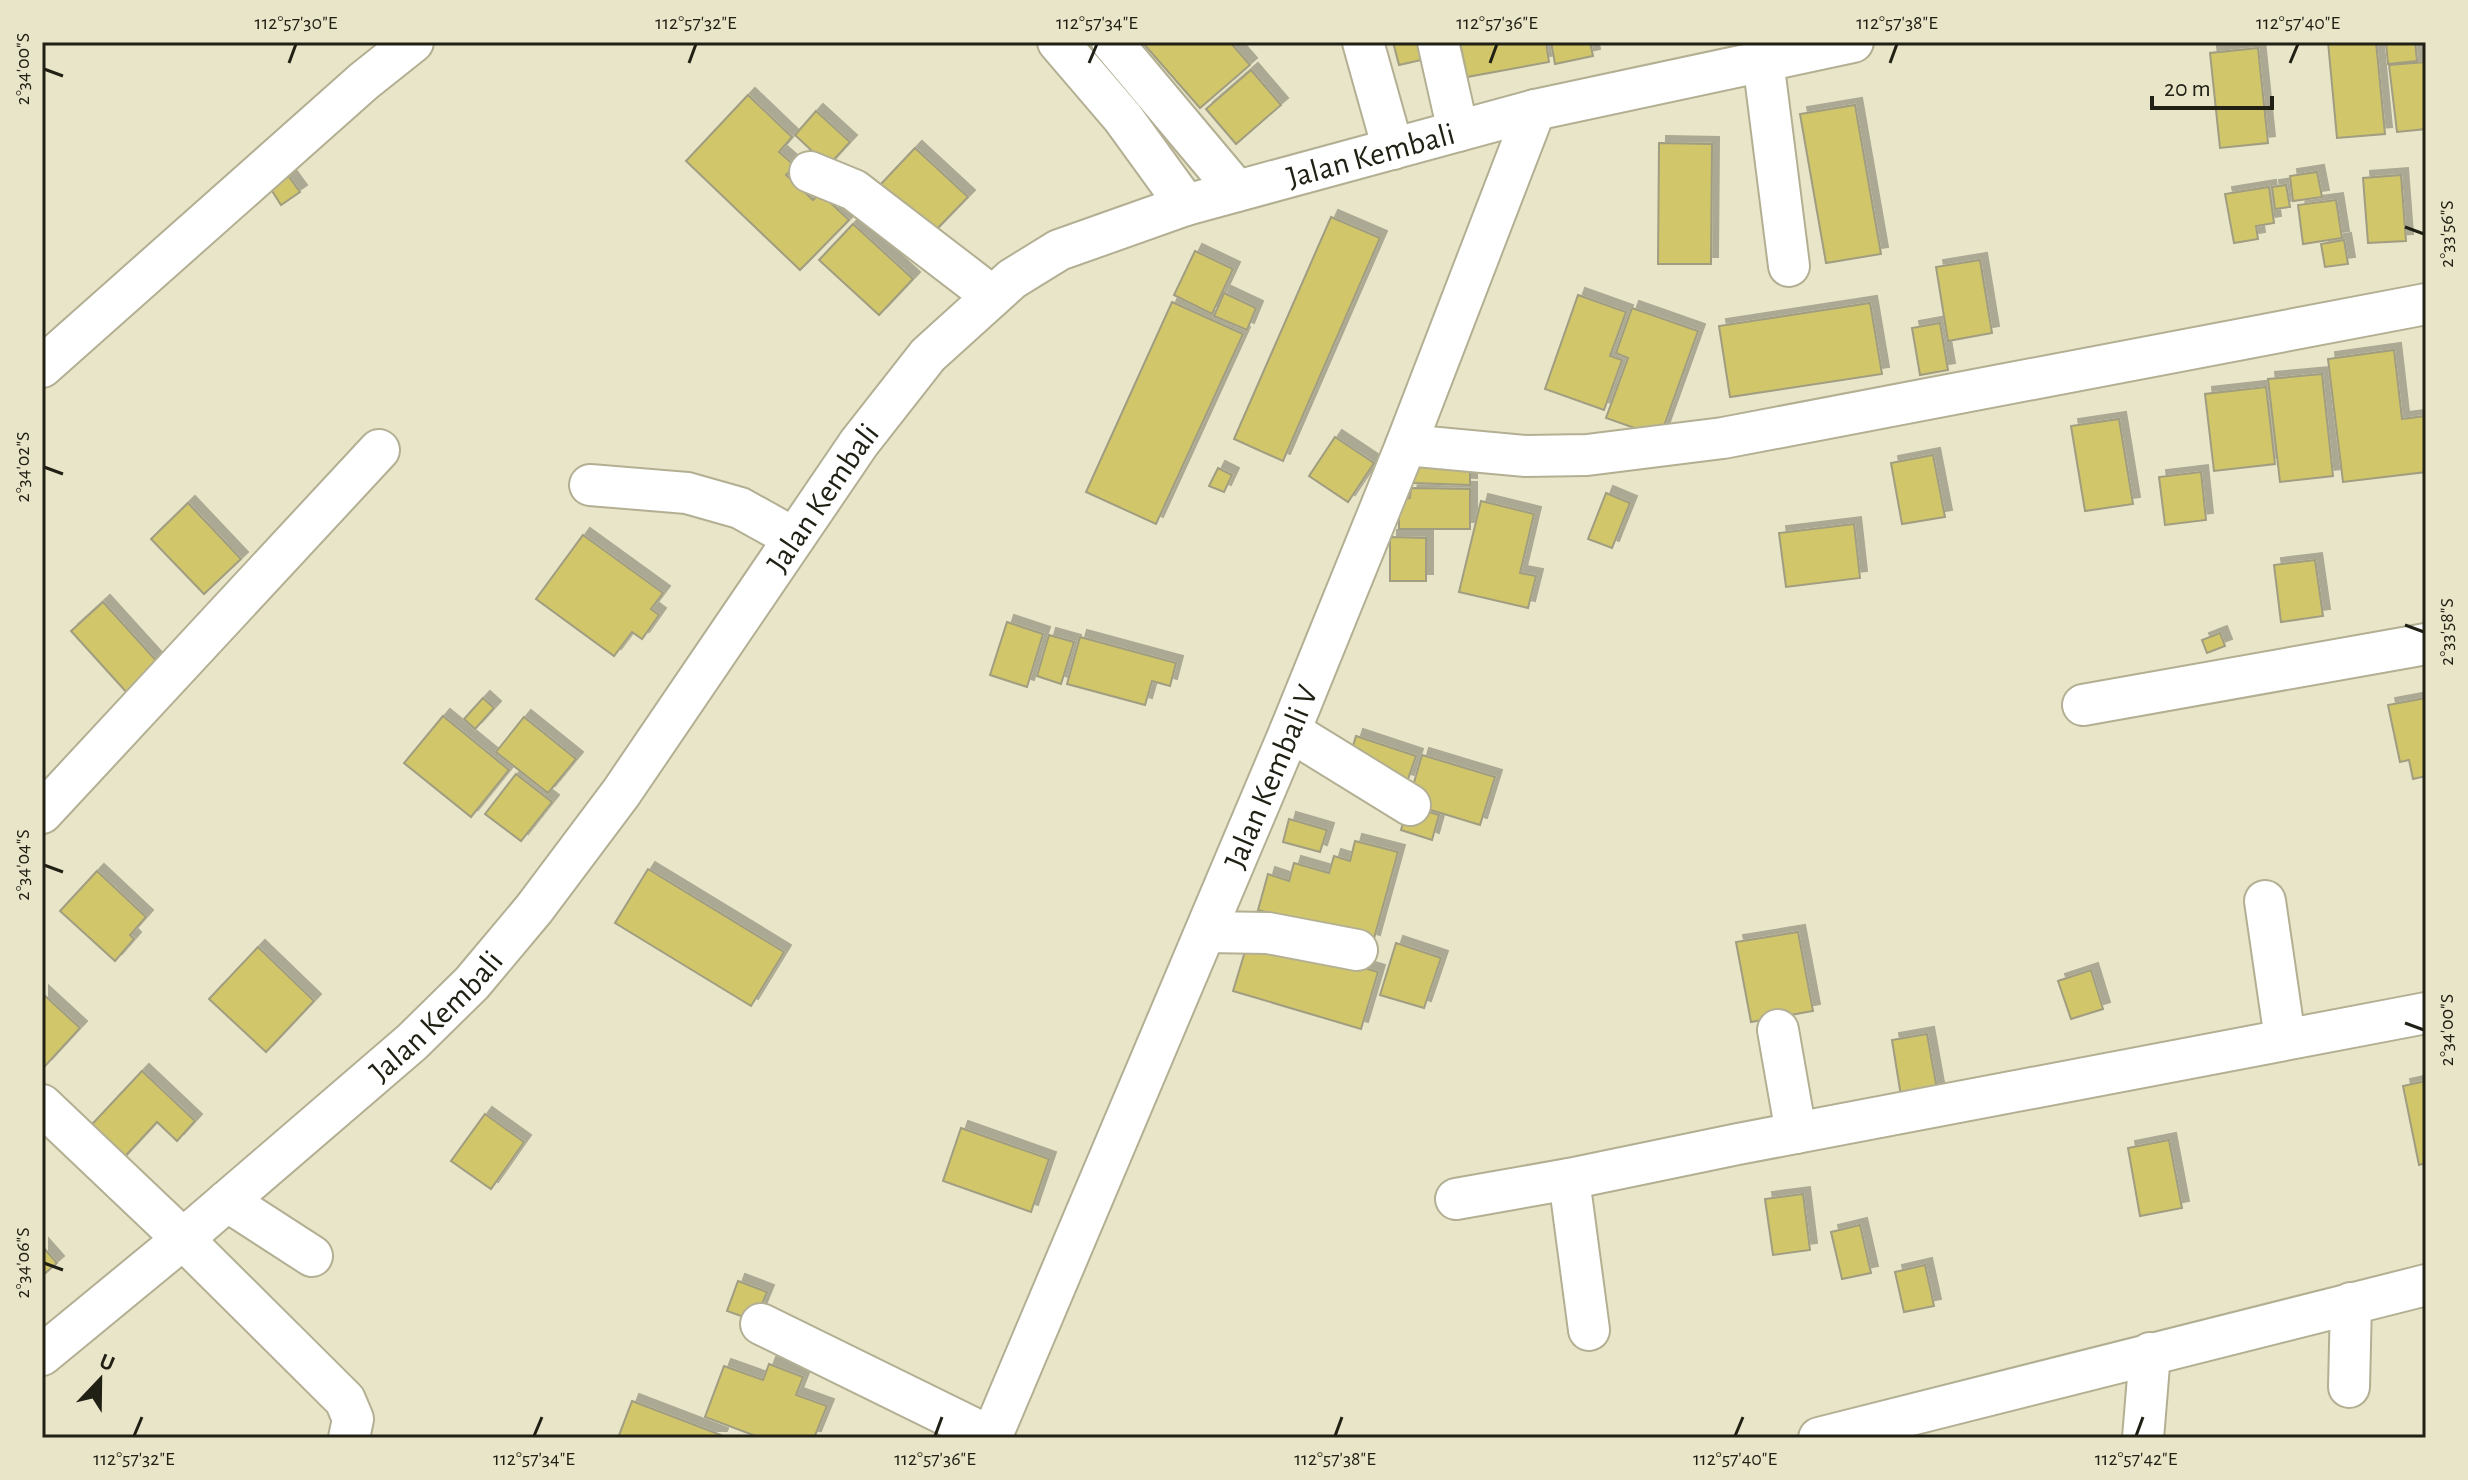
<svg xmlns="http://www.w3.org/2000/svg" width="2468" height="1480" font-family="'Alegreya Sans',sans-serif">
	<defs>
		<filter id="shadow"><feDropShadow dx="7" dy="-7" stdDeviation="0" flood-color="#0004"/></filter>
	</defs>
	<rect width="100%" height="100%" fill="#e9e5c8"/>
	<g fill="#d2c66b" stroke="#a09d81" stroke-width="2" filter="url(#shadow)">
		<polygon points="1142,42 1230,42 1250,65 1200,108"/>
		<polygon points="1393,42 1427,42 1430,58 1399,65"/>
		<polygon points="1460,42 1546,42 1549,62 1467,77"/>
		<polygon points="1551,42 1590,42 1593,56 1555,64"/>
		<polygon points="2328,42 2376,42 2385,134 2337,138"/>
		<polygon points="2415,42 2417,61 2388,64 2386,43"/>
		<polygon points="2258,48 2268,143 2220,148 2210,53"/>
		<polygon points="2426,62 2426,129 2397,132 2389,65"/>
		<polygon points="1251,70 1281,105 1236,144 1206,109"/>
		<polygon points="748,95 792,137 779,152 795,166 786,175 813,200 820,193 849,220 800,270 686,161"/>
		<polygon points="1855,105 1881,254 1826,263 1800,114"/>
		<polygon points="816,111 850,142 828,166 795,135"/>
		<polygon points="1659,143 1712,144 1711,264 1658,264"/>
		<polygon points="915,148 968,197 932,234 880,185"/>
		<polygon points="2317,172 2322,197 2293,201 2290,176"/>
		<polygon points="287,174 300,192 281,205 269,186"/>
		<polygon points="2401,175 2406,241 2368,243 2363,178"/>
		<polygon points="2286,185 2290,207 2275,209 2272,187"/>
		<polygon points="2269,187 2274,223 2256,226 2258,239 2234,243 2225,194"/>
		<polygon points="2336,200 2342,238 2303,244 2298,205"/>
		<polygon points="1331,217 1380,238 1283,461 1234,439"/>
		<polygon points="853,224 913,279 879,315 819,260"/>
		<polygon points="2344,240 2348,264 2325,267 2321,244"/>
		<polygon points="1195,251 1233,269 1212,314 1174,295"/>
		<polygon points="1980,260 1992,333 1948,341 1936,267"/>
		<polygon points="1224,293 1256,308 1247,330 1214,316"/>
		<polygon points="1578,295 1626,312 1610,356 1622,360 1604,410 1545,389"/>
		<polygon points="1172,302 1243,334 1156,524 1086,492"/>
		<polygon points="1870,303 1882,374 1730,397 1719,326"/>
		<polygon points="1632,308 1698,331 1660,437 1606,418 1628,358 1616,353"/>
		<polygon points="1940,323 1948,370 1920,375 1912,328"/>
		<polygon points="2394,350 2402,419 2426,416 2426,472 2343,482 2328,359"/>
		<polygon points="2322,374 2333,476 2280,482 2268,379"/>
		<polygon points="2266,387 2275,464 2214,471 2205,394"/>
		<polygon points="2119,419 2133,504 2085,511 2071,426"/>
		<polygon points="1335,437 1374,463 1348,502 1309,476"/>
		<polygon points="1933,455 1945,517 1902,524 1891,463"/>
		<polygon points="1413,466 1470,467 1470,485 1413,483"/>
		<polygon points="1218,468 1232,475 1224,492 1209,486"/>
		<polygon points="2201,472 2206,520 2165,525 2159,477"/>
		<polygon points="1411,488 1470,489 1470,529 1399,529 1399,499 1410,498"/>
		<polygon points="1606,493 1630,503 1612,548 1588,539"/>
		<polygon points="1481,501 1534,514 1520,573 1536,576 1528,608 1459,592"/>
		<polygon points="188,503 241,559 204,594 151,539"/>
		<polygon points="1854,524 1860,578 1786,587 1779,533"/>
		<polygon points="583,535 663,593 651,609 659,615 642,639 632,632 614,656 536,599"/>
		<polygon points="1390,537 1426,538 1426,581 1390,581"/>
		<polygon points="2315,560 2323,616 2281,622 2274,565"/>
		<polygon points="103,602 161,666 129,695 71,631"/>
		<polygon points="1007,622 1043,634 1027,687 990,675"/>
		<polygon points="2220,633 2225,646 2207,653 2202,640"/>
		<polygon points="1049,635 1074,642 1061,684 1037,676"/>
		<polygon points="1080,637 1176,663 1170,686 1152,681 1145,705 1067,684"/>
		<polygon points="483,698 494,708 475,729 464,719"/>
		<polygon points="2426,698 2426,776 2413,779 2409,760 2400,762 2388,705"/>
		<polygon points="443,716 509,770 471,817 404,763"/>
		<polygon points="524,717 576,759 548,793 496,752"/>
		<polygon points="1356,736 1416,756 1407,782 1348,762"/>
		<polygon points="1422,755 1495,777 1480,825 1408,803"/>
		<polygon points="516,774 552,802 521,841 485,814"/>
		<polygon points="1408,806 1439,815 1432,840 1401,830"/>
		<polygon points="1289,819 1327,830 1320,852 1283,842"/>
		<polygon points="1355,841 1398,852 1373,942 1258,910 1268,874 1289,881 1294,863 1329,873 1334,856 1350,861"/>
		<polygon points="648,869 784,952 751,1006 615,923"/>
		<polygon points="97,871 146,917 130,935 134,939 115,961 60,911"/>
		<polygon points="1798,932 1813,1011 1751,1022 1736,942"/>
		<polygon points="1250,935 1378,972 1361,1029 1233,991"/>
		<polygon points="1396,943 1441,958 1424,1008 1380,995"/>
		<polygon points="258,947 314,1001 266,1052 209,999"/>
		<polygon points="2091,970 2103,1009 2071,1019 2058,981"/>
		<polygon points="42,993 80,1028 45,1066 42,1063"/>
		<polygon points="1927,1034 1937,1089 1901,1096 1892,1040"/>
		<polygon points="142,1071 195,1121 177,1141 157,1122 116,1166 82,1135"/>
		<polygon points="2426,1081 2426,1163 2419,1165 2403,1086"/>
		<polygon points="485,1114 524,1142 491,1189 451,1161"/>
		<polygon points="961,1128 1049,1159 1031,1212 943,1181"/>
		<polygon points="2169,1140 2182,1208 2140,1216 2128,1148"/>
		<polygon points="1803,1194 1810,1250 1773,1255 1765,1199"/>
		<polygon points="1860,1225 1871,1273 1842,1279 1831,1232"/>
		<polygon points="42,1246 57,1263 42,1276"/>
		<polygon points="1925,1265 1934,1306 1904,1312 1895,1272"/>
		<polygon points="738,1281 767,1292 755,1321 727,1311"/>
		<polygon points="769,1364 803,1377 796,1395 827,1406 814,1438 761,1438 705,1417 724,1366 763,1380"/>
		<polygon points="632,1401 721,1435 720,1438 618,1438"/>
	</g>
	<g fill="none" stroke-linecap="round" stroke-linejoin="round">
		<g stroke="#b3af93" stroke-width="44">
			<g id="minor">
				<polyline points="1058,42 1123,118 1186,205"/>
				<polyline points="1112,42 1237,191"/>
				<polyline points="1363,42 1393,149"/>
				<polyline points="1438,42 1458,131"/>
				<polyline points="1763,60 1789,266"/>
				<polyline points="810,172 854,190 992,296"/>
				<polyline points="42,367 364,81 413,42"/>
				<polyline points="1406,445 1526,456 1587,455 1723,438 2426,304"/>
				<polyline points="590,485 687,493 740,508 794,538"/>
				<polyline points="2083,705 2426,644"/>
				<polyline points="1290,731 1410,805"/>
				<polyline points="42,813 379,450"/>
				<polyline points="2265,901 2285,1039"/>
				<polyline points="1206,932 1268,933 1357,950"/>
				<polyline points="1778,1030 1796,1133"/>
				<polyline points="42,1105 183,1239 345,1400 353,1419 349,1438"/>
				<polyline points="1569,1179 1589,1330"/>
				<polyline points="1456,1199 1569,1179 1738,1144 2426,1013"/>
				<polyline points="227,1201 312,1256"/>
				<polyline points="761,1324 991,1437"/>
				<path id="s1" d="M42,1355L183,1239L412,1042L472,983L534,909L621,793L859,443L928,355L1012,279L1059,250L1186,205L1535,110L1853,42"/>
				<polyline points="2349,1387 2351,1303"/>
				<path id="s2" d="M991,1438L1290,731L1406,445L1535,110"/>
				<polyline points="1819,1438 2426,1285"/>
				<polyline points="2143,1438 2150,1353"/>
			</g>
		</g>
		<use href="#minor" stroke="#fff" stroke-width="40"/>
	</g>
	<path fill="none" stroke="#212015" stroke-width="3" d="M289,63L296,44M689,63L696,44M1089,63L1097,44M1490,63L1497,44M1890,63L1897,44M2290,63L2298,44M44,69L63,76M2405,227L2424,234M44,467L63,474M2405,625L2424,632M44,865L63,872M2405,1023L2424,1030M44,1263L63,1270M134,1436L142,1417M534,1436L542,1417M935,1436L942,1417M1335,1436L1342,1417M1735,1436L1743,1417M2136,1436L2143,1417"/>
	<g text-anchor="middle" stroke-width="6" stroke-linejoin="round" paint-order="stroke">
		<g font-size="32" fill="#212015" stroke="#e9e5c8">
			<text dy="11" stroke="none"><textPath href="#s1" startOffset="1840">Jalan Kembali</textPath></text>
			<text dy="11" stroke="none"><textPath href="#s1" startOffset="1168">Jalan Kembali</textPath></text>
			<text dy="11" stroke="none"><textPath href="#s2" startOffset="718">Jalan Kembali V</textPath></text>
			<text dy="11" stroke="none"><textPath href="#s1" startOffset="520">Jalan Kembali</textPath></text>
		</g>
	</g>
	<rect width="2468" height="1480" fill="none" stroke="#e9e5c8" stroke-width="88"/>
	<g transform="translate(100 1380) rotate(22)" stroke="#e9e5c8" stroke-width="6" paint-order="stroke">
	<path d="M0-6L14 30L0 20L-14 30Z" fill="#212015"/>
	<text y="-12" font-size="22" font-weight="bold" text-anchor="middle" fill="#212015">U</text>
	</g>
	<path d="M2152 96v12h120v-12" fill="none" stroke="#212015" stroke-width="4"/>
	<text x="2164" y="96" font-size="24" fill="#212015" stroke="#e9e5c8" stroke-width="6" paint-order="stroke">20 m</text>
	<rect x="44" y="44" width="2380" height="1392" fill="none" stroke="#212015" stroke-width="3"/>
	<g font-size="20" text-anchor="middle" fill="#212015">
		<text x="296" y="29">112°57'30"E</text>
		<text x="696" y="29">112°57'32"E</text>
		<text x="1097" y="29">112°57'34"E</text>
		<text x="1497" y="29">112°57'36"E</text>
		<text x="1897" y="29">112°57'38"E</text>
		<text x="2298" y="29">112°57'40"E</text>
		<text transform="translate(22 69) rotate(-90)" y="7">2°34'00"S</text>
		<text transform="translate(2446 234) rotate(-90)" y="7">2°33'56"S</text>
		<text transform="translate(22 467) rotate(-90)" y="7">2°34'02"S</text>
		<text transform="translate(2446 632) rotate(-90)" y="7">2°33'58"S</text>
		<text transform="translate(22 865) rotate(-90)" y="7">2°34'04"S</text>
		<text transform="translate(2446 1030) rotate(-90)" y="7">2°34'00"S</text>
		<text transform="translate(22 1263) rotate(-90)" y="7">2°34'06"S</text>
		<text x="134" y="1465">112°57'32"E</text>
		<text x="534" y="1465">112°57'34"E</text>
		<text x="935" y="1465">112°57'36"E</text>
		<text x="1335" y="1465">112°57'38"E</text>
		<text x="1735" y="1465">112°57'40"E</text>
		<text x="2136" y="1465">112°57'42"E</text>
	</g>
</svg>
